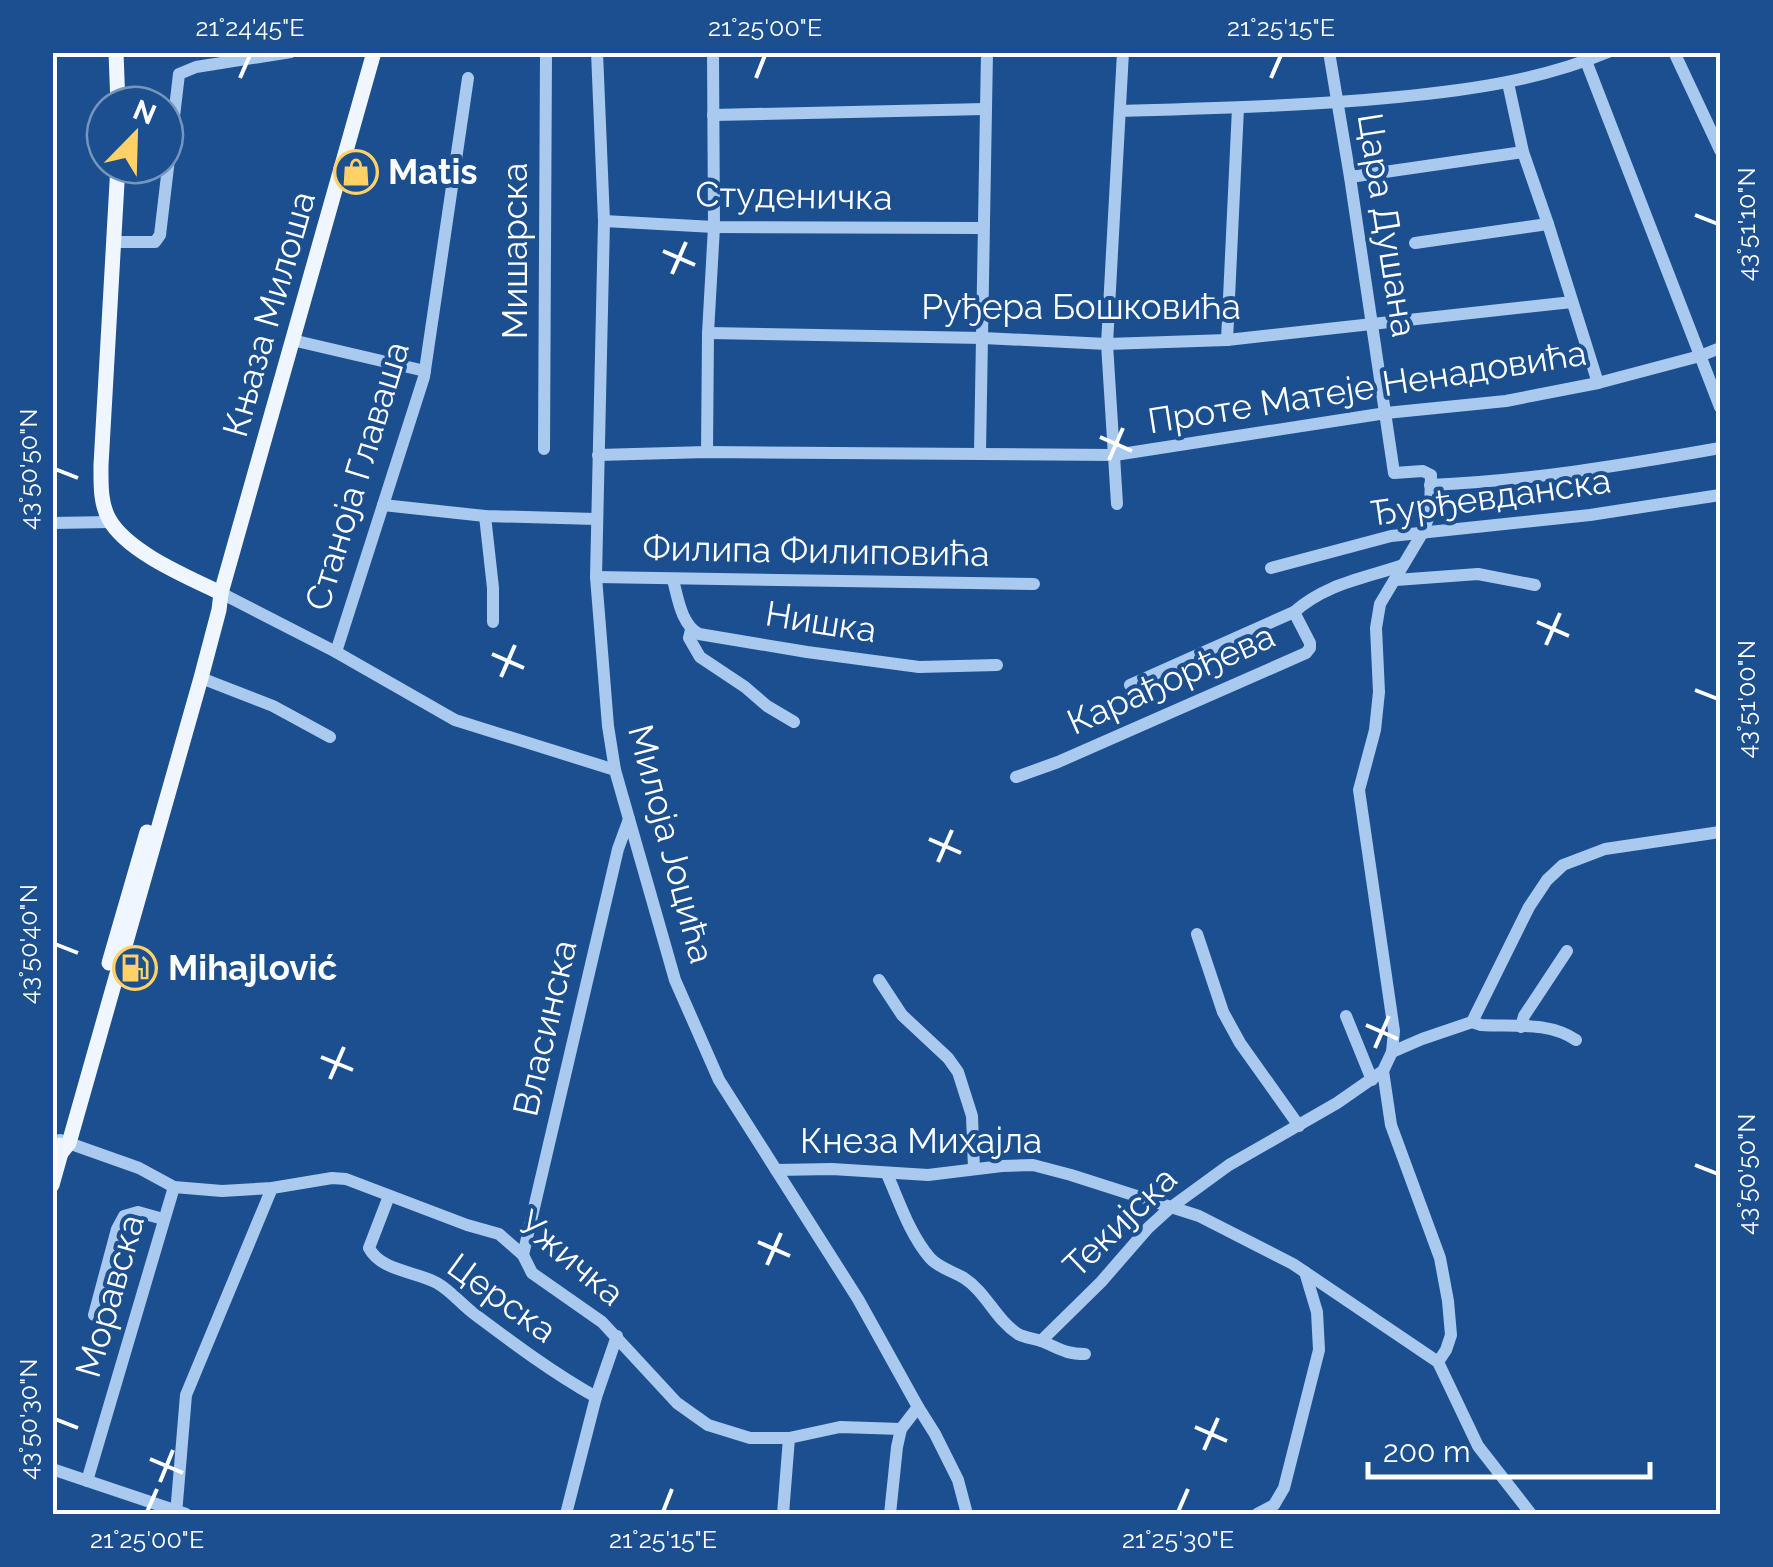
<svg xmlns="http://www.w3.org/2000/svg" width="1773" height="1567" font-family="Raleway,sans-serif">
	<rect width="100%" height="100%" fill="#1b4f8f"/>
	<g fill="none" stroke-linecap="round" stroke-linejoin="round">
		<g stroke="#a9c9ee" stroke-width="12">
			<polyline points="597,52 604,221 596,577 608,726 615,770 675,980 719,1080 858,1299 918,1407 935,1434 958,1480 967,1514"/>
			<polyline points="1674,52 1720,150"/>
			<polyline points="1586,61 1720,407"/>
			<polyline points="1508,83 1523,152 1548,224 1598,383"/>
			<path d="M1121,111C1214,108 1306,106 1398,97C1470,90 1541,80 1608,52"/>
			<polyline points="713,115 985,109"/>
			<polyline points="1350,177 1523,152"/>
			<polyline points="604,221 714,227 983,228"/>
			<polyline points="114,242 155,242 160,235 179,74 196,67 291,52"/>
			<polyline points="1415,243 1548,224"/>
			<polyline points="708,333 983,338 1107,344 1227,340 1572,302"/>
			<polyline points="292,340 425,371"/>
			<polyline points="1227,340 1238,108"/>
			<polyline points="544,449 546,52"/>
			<polyline points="707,452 708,333 714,227 713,52"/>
			<polyline points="980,452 987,52"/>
			<polyline points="598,455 707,452 1115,455 1386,413 1506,401 1598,383 1700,356 1720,348"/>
			<path d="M1430,485C1528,481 1624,465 1720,448"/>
			<polyline points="1117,504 1107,344 1123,52"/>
			<polyline points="383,505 485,516 596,519"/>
			<polyline points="485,516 493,588 493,622"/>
			<polyline points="52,523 111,522"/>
			<polyline points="1271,568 1391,536 1590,515 1720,495"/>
			<polyline points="596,577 1034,584"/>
			<path d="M673,580C678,598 681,624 699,634L807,652L919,667L997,665"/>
			<polyline points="1396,580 1478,574 1535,585"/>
			<polyline points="221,593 336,652 455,720 615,770"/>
			<polyline points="691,630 689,638 700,657 745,687 767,706 794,722"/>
			<polyline points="336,652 424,377 468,78"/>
			<polyline points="201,678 273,706 330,737"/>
			<path d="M1130,685L1294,612C1327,583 1363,579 1403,565"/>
			<polyline points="1016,777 1058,762 1306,653 1310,648 1310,643 1294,612"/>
			<polyline points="1197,934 1223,1012 1240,1043 1299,1126"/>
			<polyline points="879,980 902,1015 948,1058 958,1072 972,1116 974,1169"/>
			<polyline points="1346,1016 1372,1080"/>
			<path d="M1472,1022L1481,1025C1513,1027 1548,1021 1576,1040"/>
			<polyline points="1521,1027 1524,1016 1567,951"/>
			<polyline points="1392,1052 1422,1039 1472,1022 1529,907 1547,880 1563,865 1605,849 1720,832"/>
			<polyline points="1383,1071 1391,1125 1440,1258 1448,1301 1451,1335 1446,1350 1438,1362"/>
			<polyline points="60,1140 139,1168 174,1187 222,1191 272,1188 332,1178 346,1179 467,1225 499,1234 523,1255 532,1273 602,1322 677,1403 708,1425 750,1438 789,1438 840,1427 901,1429"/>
			<polyline points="776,1170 832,1169 928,1175 1002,1166 1033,1165 1071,1175 1199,1216 1293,1264 1438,1362 1478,1446 1531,1514"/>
			<path d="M887,1174C899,1201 910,1235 930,1258C939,1268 952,1271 964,1278C986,1292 996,1320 1018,1334C1025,1338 1033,1338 1041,1341C1059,1348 1064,1354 1085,1354"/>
			<path d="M389,1196L369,1248C381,1271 415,1271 437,1283C451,1291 460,1303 473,1313C513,1343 553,1373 596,1397"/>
			<polyline points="523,1255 618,849 629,819"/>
			<polyline points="94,1315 117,1229 124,1216 138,1212 163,1219"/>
			<polyline points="1041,1341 1101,1282 1148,1228 1170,1208 1229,1165 1337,1103 1383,1071 1392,1052 1394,1031 1359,790 1375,730 1379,692 1376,628 1380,604 1423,532 1430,513 1431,475 1423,471 1394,473 1350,177 1329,52"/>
			<polyline points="52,1469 186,1514"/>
			<polyline points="87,1481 174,1187"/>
			<polyline points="176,1514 186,1395 272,1188"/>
			<polyline points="566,1514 596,1397 617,1336"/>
			<polyline points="783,1514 789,1438"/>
			<polyline points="890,1514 897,1447 901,1429 918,1407"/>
			<polyline points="1257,1514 1274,1505 1284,1488 1319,1350 1317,1312 1305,1272"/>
		</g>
		<g stroke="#f0f6ff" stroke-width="15">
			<polyline points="116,52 118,105"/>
			<path d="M118,165L101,465C101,483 100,503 109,519C127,552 188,577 221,593"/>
			<polyline points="109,963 147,832"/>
			<polyline points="61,1153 69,1143 201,678 219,610 221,593 374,52"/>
			<polyline points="52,1185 61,1153 60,1145"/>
		</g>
	</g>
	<path fill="none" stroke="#fff" stroke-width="4" d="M240,78L250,55M756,78L765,55M1271,78L1281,55M1695,215L1718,224M663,251L695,265M672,274L686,242M1100,437L1132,451M1109,460L1123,428M55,469L78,478M1537,622L1569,636M1546,645L1560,613M492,654L524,668M501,677L515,645M1695,690L1718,699M929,839L961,853M938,862L952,830M55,944L78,953M1366,1025L1398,1039M1375,1048L1389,1016M321,1057L353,1070M330,1079L344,1047M1695,1165L1718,1174M758,1242L790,1256M767,1265L781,1233M55,1419L78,1428M1195,1427L1227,1441M1204,1450L1218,1418M150,1459L183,1473M160,1482L173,1450M147,1512L157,1489M663,1512L672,1489M1178,1512L1188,1489"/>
	<defs>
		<g id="shop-ring" transform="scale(2.25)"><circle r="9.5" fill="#1b4f8f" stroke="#ffd166" stroke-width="1.5"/><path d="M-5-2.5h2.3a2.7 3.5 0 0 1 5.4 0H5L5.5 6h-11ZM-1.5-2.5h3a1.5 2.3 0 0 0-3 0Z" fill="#ffd166"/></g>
		<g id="fuel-ring" transform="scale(2.25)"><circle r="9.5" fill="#1b4f8f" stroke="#ffd166" stroke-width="1.5"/><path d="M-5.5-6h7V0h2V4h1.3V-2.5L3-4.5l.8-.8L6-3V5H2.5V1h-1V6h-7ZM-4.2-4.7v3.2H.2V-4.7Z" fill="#ffd166"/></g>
	</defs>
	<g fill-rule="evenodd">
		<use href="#shop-ring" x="356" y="172"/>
		<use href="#fuel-ring" x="135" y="968"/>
	</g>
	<g text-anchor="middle" stroke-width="8" stroke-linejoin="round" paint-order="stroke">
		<g font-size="35" font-weight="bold" fill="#fff" stroke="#1b4f8f" text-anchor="start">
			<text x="388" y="184">Matis</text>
			<text x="168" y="980">Mihajlović</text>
		</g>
		<g font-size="35" fill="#fff" stroke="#1b4f8f">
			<text transform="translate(794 196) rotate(1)" y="12">Студеничка</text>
			<text transform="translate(1387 225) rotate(81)" y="12">Цара Душана</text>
			<text transform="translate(515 251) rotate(-90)" y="12">Мишарска</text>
			<text x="1081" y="319">Руђера Бошковића</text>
			<text transform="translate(269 314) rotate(-74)" y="12">Књаза Милоша</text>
			<text transform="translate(1367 387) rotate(-9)" y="12">Проте Матеје Ненадовића</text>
			<text transform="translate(357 476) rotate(-73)" y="12">Станоја Главаша</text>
			<text transform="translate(1491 497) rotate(-8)" y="12">Ђурђевданска</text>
			<text transform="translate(816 551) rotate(1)" y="12">Филипа Филиповића</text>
			<text transform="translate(821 622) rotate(9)" y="12">Нишка</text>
			<text transform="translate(1171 679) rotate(-24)" y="12">Карађорђева</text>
			<text transform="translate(671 844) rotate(75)" y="12">Милоја Јоцића</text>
			<text transform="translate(545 1028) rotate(-77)" y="12">Власинска</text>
			<text x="921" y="1153">Кнеза Михајла</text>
			<text transform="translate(1120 1222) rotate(-44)" y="12">Текијска</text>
			<text transform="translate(571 1258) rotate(40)" y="12">Ужичка</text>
			<text transform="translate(110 1296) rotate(-74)" y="12">Моравска</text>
			<text transform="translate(502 1298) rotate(36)" y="12">Церска</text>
		</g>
	</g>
	<rect width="1773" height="1567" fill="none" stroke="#1b4f8f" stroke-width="110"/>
	<g transform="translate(135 135) rotate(23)"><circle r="48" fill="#1b4f8f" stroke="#7695bc" stroke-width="2.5"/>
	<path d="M0-8L18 38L0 25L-18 38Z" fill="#ffd166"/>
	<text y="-15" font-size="28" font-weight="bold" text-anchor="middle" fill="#ffffff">N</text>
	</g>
	<path d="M1368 1462v15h282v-15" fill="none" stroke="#ffffff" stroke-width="5"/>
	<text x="1383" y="1462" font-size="30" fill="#ffffff" stroke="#1b4f8f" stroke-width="8" paint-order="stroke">200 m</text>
	<rect x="55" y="55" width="1663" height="1457" fill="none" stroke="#fff" stroke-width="4"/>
	<g font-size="25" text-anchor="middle" fill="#fff">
		<text x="250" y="36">21°24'45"E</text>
		<text x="765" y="36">21°25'00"E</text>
		<text x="1281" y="36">21°25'15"E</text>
		<text transform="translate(1746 224) rotate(-90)" y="9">43°51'10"N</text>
		<text transform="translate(28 469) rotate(-90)" y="9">43°50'50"N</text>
		<text transform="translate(1746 699) rotate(-90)" y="9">43°51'00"N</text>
		<text transform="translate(28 944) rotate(-90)" y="9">43°50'40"N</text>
		<text transform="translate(1746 1174) rotate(-90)" y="9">43°50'50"N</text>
		<text transform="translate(28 1419) rotate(-90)" y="9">43°50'30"N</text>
		<text x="147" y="1548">21°25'00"E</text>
		<text x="663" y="1548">21°25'15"E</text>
		<text x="1178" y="1548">21°25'30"E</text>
	</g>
</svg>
